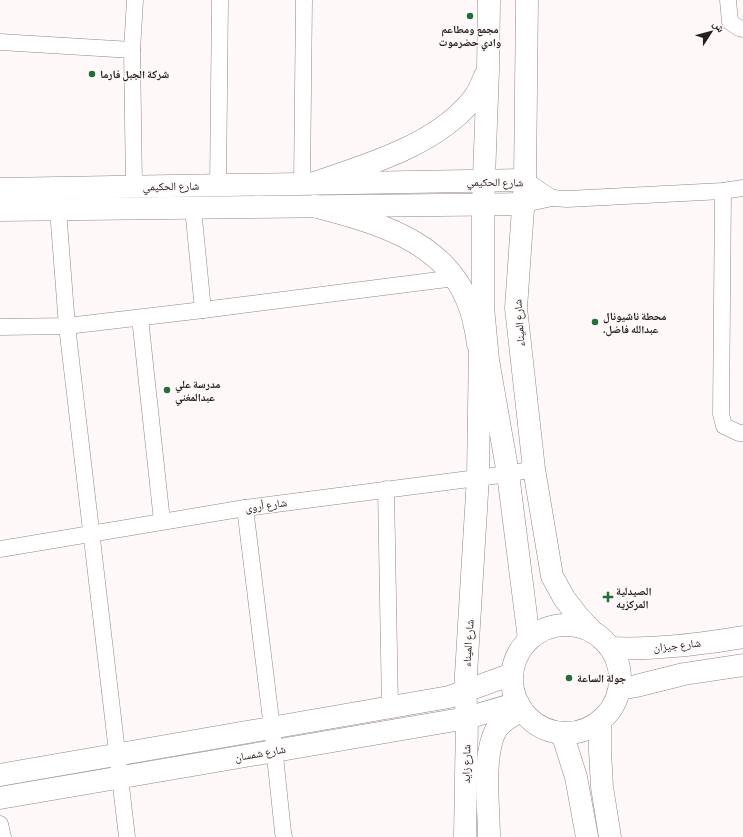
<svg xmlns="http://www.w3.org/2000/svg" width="743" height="837" font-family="Bitter,'Noto Naskh Arabic',serif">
	<rect width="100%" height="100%" fill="#fef9f8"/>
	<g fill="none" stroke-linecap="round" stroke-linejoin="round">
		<g stroke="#928685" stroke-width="17">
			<g id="street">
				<polyline points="728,0 730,22 739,28 743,29"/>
				<polyline points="0,42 132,50 134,186"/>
				<polyline points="132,50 135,0"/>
				<polyline points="525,180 552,198"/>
				<polyline points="302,183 304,0"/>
				<polyline points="218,185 220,0"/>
				<polyline points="723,191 721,414 724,426 739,433 743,433"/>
				<polyline points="524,204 552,198 567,199 723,191 743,188"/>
				<polyline points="193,208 203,310 455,278"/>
				<polyline points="58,210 67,326 127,837"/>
				<polyline points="140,318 162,521"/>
				<polyline points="0,327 67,326 203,310"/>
				<polyline points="386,489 390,707"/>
				<polyline points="245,508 272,728 283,832 284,837"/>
				<polyline points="0,549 245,508 508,474 534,469"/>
				<polyline points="0,824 3,837"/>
			</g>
		</g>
		<g stroke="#928685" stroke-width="23">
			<g id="secondary">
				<polyline points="0,189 525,180"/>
				<polyline points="0,210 524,204"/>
				<polyline points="600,721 600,751 602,787 610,837"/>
				<polyline points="562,733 576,777 587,837"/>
				<polyline points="0,775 449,697 512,674"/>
				<polyline points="0,798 467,718 518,703"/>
			</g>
		</g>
		<g stroke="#928685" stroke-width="23">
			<g id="primary">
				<path d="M314,206C371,221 442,239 467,300C473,314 476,329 478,344"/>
				<polyline points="465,837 467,718 465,691 478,477 480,343"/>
				<path d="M489,837C489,809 482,755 496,730C501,721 513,715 522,710"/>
			</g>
		</g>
		<g stroke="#928685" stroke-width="23">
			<g id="highway">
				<polyline points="489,0 488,70 483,204 483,307 488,360 508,474 529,639"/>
				<polyline points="527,0 525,180 516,308 534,469 552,576 564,598 577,615 592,631"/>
				<path d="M314,183C367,165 437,145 473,99C479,92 482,82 486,74"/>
				<circle cx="566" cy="679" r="54"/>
				<path d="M611,648C656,650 699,644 743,637"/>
				<polyline points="620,689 636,686 684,674 743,665"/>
			</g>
		</g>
		<use href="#street" stroke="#fff" stroke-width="16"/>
		<use href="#secondary" stroke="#fff" stroke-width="22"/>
		<use href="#primary" stroke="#fff" stroke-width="22"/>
		<use href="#highway" stroke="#fff" stroke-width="22"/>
	</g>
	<g fill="#246d3a" stroke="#fef9f8" stroke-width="1.5">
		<circle cx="470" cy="16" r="4"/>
		<circle cx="92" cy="74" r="4"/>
		<circle cx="595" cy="322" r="4"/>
		<circle cx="167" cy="390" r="4"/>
		<path d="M606 591h4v4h4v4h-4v4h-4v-4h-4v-4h4z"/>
		<circle cx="569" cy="678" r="4"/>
	</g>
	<g text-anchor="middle" stroke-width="3" stroke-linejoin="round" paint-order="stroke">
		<g font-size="11" font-weight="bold" fill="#242020" stroke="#fef9f8" text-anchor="start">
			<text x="470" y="33" text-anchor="middle">مجمع ومطاعم<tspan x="470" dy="13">وادي حضرموت</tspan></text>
			<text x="100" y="78">شركة الجبل فارما</text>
			<text x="603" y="320">محطة ناشيونال<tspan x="603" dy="13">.عبدالله فاضل</tspan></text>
			<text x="175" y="388">مدرسة علي<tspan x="175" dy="13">عبدالمغني</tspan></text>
			<text x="616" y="595">الصيدلية<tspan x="616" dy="13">المركزيه</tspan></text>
			<text x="577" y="682">جولة الساعة</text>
		</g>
		<g font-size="11" fill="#242020" stroke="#fef9f8">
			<text transform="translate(495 182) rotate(1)" y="4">شارع الحكيمي</text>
			<text transform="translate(171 186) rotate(-1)" y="4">شارع الحكيمي</text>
			<text transform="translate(519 323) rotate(-94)" y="4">شارع الميناء</text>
			<text transform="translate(266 505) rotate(-8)" y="4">شارع أروى</text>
			<text transform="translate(468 643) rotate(-86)" y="4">شارع الميناء</text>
			<text transform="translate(677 645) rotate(-6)" y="4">شارع جيزان</text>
			<text transform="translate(260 753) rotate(-10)" y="4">شارع شمسان</text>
			<text transform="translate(466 764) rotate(-89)" y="4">شارع زايد</text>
		</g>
	</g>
	<g transform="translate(711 32) rotate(54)" stroke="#fef9f8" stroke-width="3" paint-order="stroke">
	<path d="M0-3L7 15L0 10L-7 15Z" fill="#242020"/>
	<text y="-6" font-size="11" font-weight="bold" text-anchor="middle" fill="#242020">ش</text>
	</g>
</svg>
